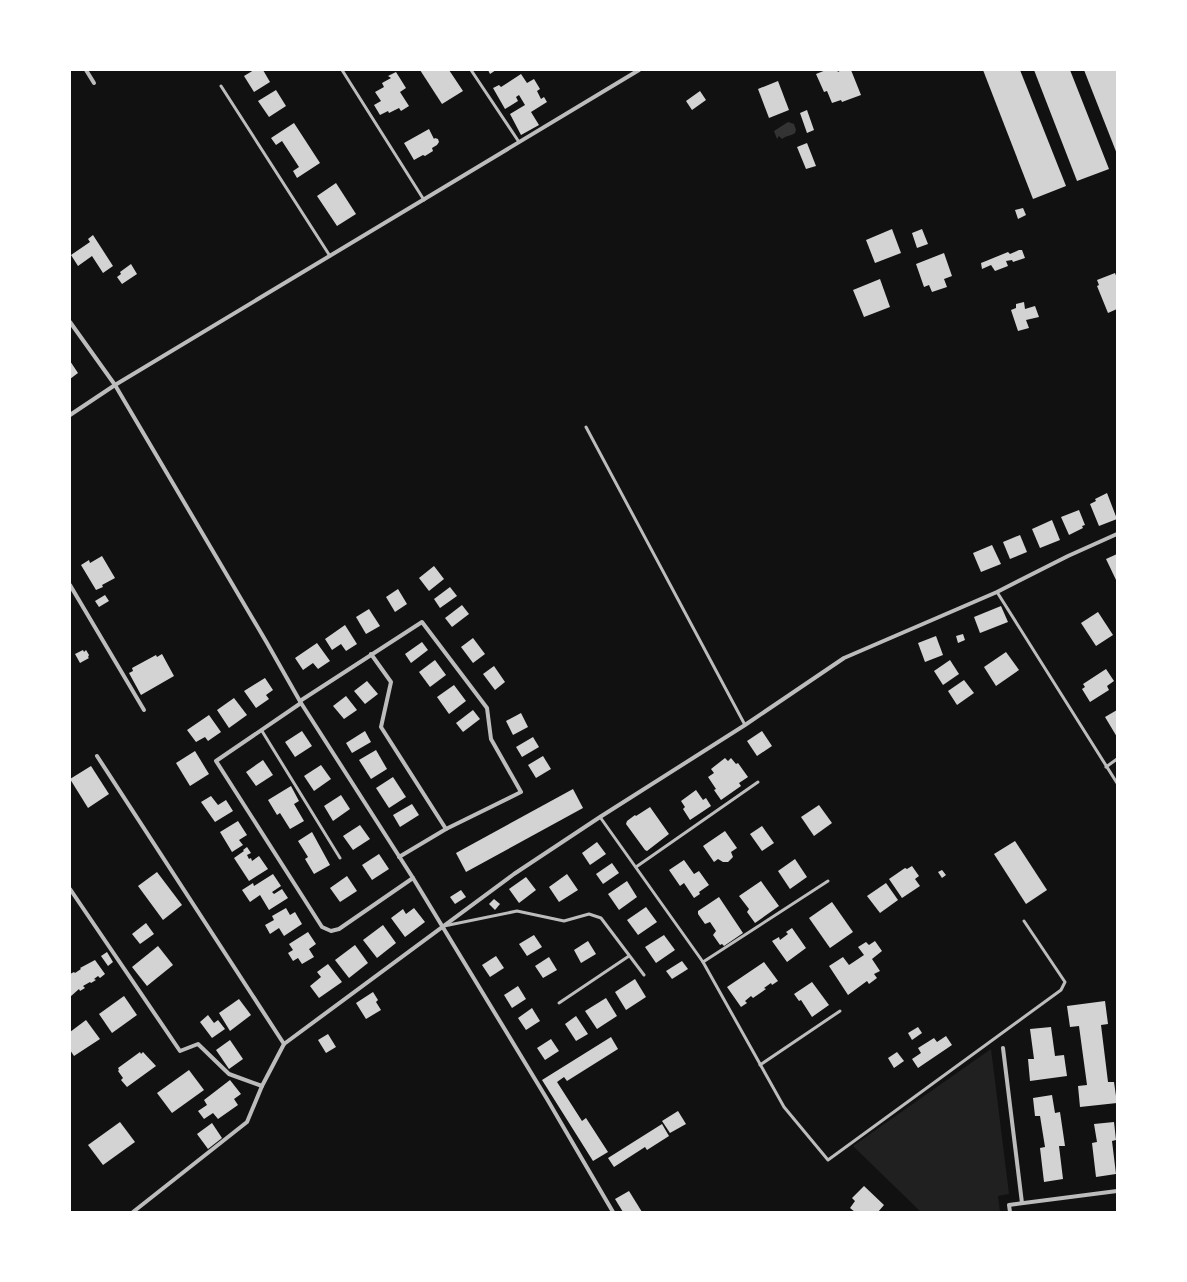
<svg xmlns="http://www.w3.org/2000/svg" width="1187" height="1282" font-family="Jost,sans-serif">
	<rect width="100%" height="100%" fill="#111"/>
	<polygon fill="#202020" points="991,1049 1009,1194 998,1196 1000,1212 921,1212 853,1146"/>
	<path fill="#333" d="M788,122L794,124L796,130L795,133C791,136 787,135 782,139L779,136L777,139L774,131Z"/>
	<g fill="#d3d3d3">
		<polygon points="254,70 263,70 270,82 254,92 244,76"/>
		<polygon points="420,70 449,70 463,91 442,104"/>
		<polygon points="488,70 496,70 490,74"/>
		<polygon points="826,70 837,70 838,72 841,70 851,70 861,95 842,102 841,100 832,103 827,91 824,92 816,74"/>
		<polygon points="983,70 1020,70 1066,186 1033,199"/>
		<polygon points="1034,70 1070,70 1109,169 1077,181"/>
		<polygon points="1084,70 1117,70 1117,154"/>
		<polygon points="396,72 406,88 400,92 409,106 401,111 399,108 389,113 388,111 380,115 374,105 381,101 375,92 384,87 382,83 391,78 388,76"/>
		<polygon points="521,74 527,83 534,79 540,89 537,91 541,99 544,97 547,102 531,112 539,125 521,135 510,114 525,105 519,95 516,97 518,101 505,109 493,88 499,85 501,87"/>
		<polygon points="778,81 789,110 769,118 758,89"/>
		<polygon points="276,90 286,106 269,117 258,101"/>
		<polygon points="700,91 706,100 692,110 686,101"/>
		<polygon points="807,110 814,130 807,133 800,113"/>
		<polygon points="294,123 320,163 297,178 293,171 299,167 282,141 276,145 271,138"/>
		<polygon points="429,129 434,139 435,138 438,139 439,142 437,145 432,148 433,151 425,156 423,155 414,160 404,143"/>
		<polygon points="807,143 816,166 806,169 797,147"/>
		<polygon points="336,183 356,214 337,226 317,196"/>
		<polygon points="1023,208 1026,215 1018,219 1015,210"/>
		<polygon points="892,229 901,253 875,263 866,240"/>
		<polygon points="922,229 928,244 917,248 912,233"/>
		<polygon points="93,235 113,266 103,273 92,256 78,266 71,255 90,242 88,239"/>
		<polygon points="1019,250 1022,250 1025,258 1013,262 1012,260 1006,261 1008,266 995,271 991,265 982,269 981,263 986,261 1008,252 1010,254"/>
		<polygon points="944,253 952,276 944,279 947,287 932,292 929,285 924,287 916,264"/>
		<polygon points="131,264 137,274 122,284 117,277 121,274 120,272"/>
		<polygon points="1115,273 1117,278 1117,309 1108,313 1097,286 1099,285 1097,280"/>
		<polygon points="880,279 890,307 864,317 853,290"/>
		<polygon points="1024,302 1025,309 1035,306 1039,317 1026,320 1029,328 1018,331 1011,310 1016,308 1016,304"/>
		<polygon points="70,361 78,373 70,379"/>
		<polygon points="1107,493 1117,519 1099,526 1090,504 1096,501 1095,499"/>
		<polygon points="1079,510 1085,525 1082,526 1083,528 1069,535 1061,517"/>
		<polygon points="1052,520 1060,540 1040,548 1032,529"/>
		<polygon points="1020,535 1027,552 1010,559 1003,542"/>
		<polygon points="992,545 1001,564 981,572 973,553"/>
		<polygon points="1117,554 1117,582 1106,559"/>
		<polygon points="102,556 115,578 102,585 103,587 96,590 81,565 89,560 90,563"/>
		<polygon points="434,566 444,579 429,591 419,578"/>
		<polygon points="450,587 457,596 440,608 434,599"/>
		<polygon points="398,589 407,604 395,612 386,597"/>
		<polygon points="105,595 109,601 99,607 95,601"/>
		<polygon points="462,605 469,614 452,627 445,618"/>
		<polygon points="1001,606 1008,622 980,633 974,617"/>
		<polygon points="369,609 380,626 366,634 356,617"/>
		<polygon points="1098,612 1113,635 1096,646 1081,623"/>
		<polygon points="345,625 357,644 346,651 341,644 332,650 325,639"/>
		<polygon points="963,634 965,640 958,643 956,636"/>
		<polygon points="936,636 943,655 925,662 918,643"/>
		<polygon points="473,638 485,654 473,663 461,647"/>
		<polygon points="422,642 428,650 411,663 405,654"/>
		<polygon points="317,643 330,661 318,669 313,663 303,670 295,658"/>
		<polygon points="83,650 84,652 86,650 89,655 88,657 89,658 80,663 75,654"/>
		<polygon points="1006,652 1019,670 996,686 984,667"/>
		<polygon points="162,654 174,676 141,695 129,673 133,671 132,668 156,655 157,657"/>
		<polygon points="435,660 446,675 430,687 419,672"/>
		<polygon points="950,660 959,674 943,685 934,671"/>
		<polygon points="494,666 505,682 495,690 483,674"/>
		<polygon points="1106,669 1114,681 1107,686 1109,690 1090,702 1082,689 1085,687 1083,684"/>
		<polygon points="265,678 273,690 266,695 269,699 256,708 244,691"/>
		<polygon points="964,680 974,693 957,705 948,691"/>
		<polygon points="367,681 378,694 365,704 354,691"/>
		<polygon points="454,685 466,701 449,714 437,697"/>
		<polygon points="346,696 357,710 344,719 333,706"/>
		<polygon points="234,698 247,715 229,728 217,710"/>
		<polygon points="473,710 480,719 463,732 456,723"/>
		<polygon points="1117,710 1117,737 1105,717"/>
		<polygon points="521,713 528,727 513,735 506,721"/>
		<polygon points="209,715 221,732 208,741 205,737 196,742 187,730"/>
		<polygon points="302,731 312,746 295,757 285,742"/>
		<polygon points="365,731 371,742 352,753 346,743"/>
		<polygon points="762,731 772,746 757,756 747,741"/>
		<polygon points="533,737 539,747 522,757 516,747"/>
		<polygon points="376,750 387,769 371,779 359,760"/>
		<polygon points="195,751 209,774 190,786 176,763"/>
		<polygon points="543,756 551,769 536,778 528,765"/>
		<polygon points="725,758 728,761 731,758 736,764 738,763 748,777 739,783 741,786 721,800 714,790 716,789 708,777 714,773 711,769"/>
		<polygon points="263,760 273,775 256,786 246,772"/>
		<polygon points="321,765 331,779 314,791 304,776"/>
		<polygon points="91,766 109,794 88,808 70,779"/>
		<polygon points="393,777 406,797 389,808 376,788"/>
		<polygon points="291,786 299,801 294,804 304,821 290,829 280,813 277,815 268,800"/>
		<polygon points="573,789 583,808 466,872 456,853"/>
		<polygon points="696,790 703,800 706,798 711,806 690,820 683,809 685,807 681,801"/>
		<polygon points="341,795 350,809 333,821 324,806"/>
		<polygon points="211,796 218,805 226,800 233,811 215,822 201,802"/>
		<polygon points="412,804 419,815 400,827 393,815"/>
		<polygon points="819,805 832,823 814,836 801,817"/>
		<polygon points="650,807 669,834 647,851 645,850 626,824 627,821 635,815 636,816"/>
		<polygon points="238,821 247,835 239,840 243,845 232,852 220,832"/>
		<polygon points="360,825 370,839 353,850 343,836"/>
		<polygon points="762,826 774,843 762,851 750,834"/>
		<polygon points="725,831 737,848 731,852 733,857 728,862 723,862 718,859 714,862 703,846"/>
		<polygon points="312,832 330,865 314,874 305,859 308,857 298,841"/>
		<polygon points="1015,841 1047,890 1026,904 994,854"/>
		<polygon points="597,842 606,854 590,865 582,853"/>
		<polygon points="247,847 251,853 247,855 249,859 251,858 252,861 259,856 268,869 249,881 234,858 244,851 243,850"/>
		<polygon points="379,854 389,869 372,880 362,865"/>
		<polygon points="795,859 807,877 790,889 778,871"/>
		<polygon points="684,860 694,874 699,871 709,885 699,892 700,894 694,898 684,883 680,886 669,870"/>
		<polygon points="612,863 619,873 603,884 596,874"/>
		<polygon points="912,866 919,876 915,879 920,886 902,898 889,879 905,868 907,869"/>
		<polygon points="942,870 946,875 942,878 938,872"/>
		<polygon points="157,872 182,905 163,920 138,886"/>
		<polygon points="273,874 281,886 272,892 274,894 282,889 288,898 269,910 260,895 250,902 242,890 253,883 254,886"/>
		<polygon points="567,874 578,890 559,902 549,887"/>
		<polygon points="347,876 357,891 340,902 330,888"/>
		<polygon points="526,877 536,890 519,903 509,889"/>
		<polygon points="627,881 637,897 619,910 608,894"/>
		<polygon points="761,881 779,906 755,923 747,912 749,909 739,896"/>
		<polygon points="886,883 898,900 880,913 867,896"/>
		<polygon points="461,890 466,897 455,904 450,897"/>
		<polygon points="719,897 743,933 724,946 722,944 720,945 713,935 716,931 710,922 705,924 698,914 698,911"/>
		<polygon points="494,899 500,904 495,910 489,904"/>
		<polygon points="832,902 853,932 830,948 809,918"/>
		<polygon points="646,907 657,922 638,935 627,920"/>
		<polygon points="286,908 290,915 295,912 302,924 284,936 279,928 270,934 265,925 274,920 272,916"/>
		<polygon points="414,908 425,922 405,937 391,918 403,909 406,914"/>
		<polygon points="146,923 154,934 140,944 132,934"/>
		<polygon points="383,925 396,943 377,958 363,940"/>
		<polygon points="792,928 806,948 787,962 772,941 779,937 780,940 788,934 786,932"/>
		<polygon points="308,932 316,944 309,949 314,957 302,964 298,958 293,961 288,953 293,950 289,944"/>
		<polygon points="534,935 542,947 527,956 519,944"/>
		<polygon points="664,935 675,950 656,963 645,947"/>
		<polygon points="588,941 596,954 581,963 574,950"/>
		<polygon points="875,941 882,951 872,959 880,971 874,974 877,978 869,984 867,981 848,995 829,966 843,957 849,965 864,955 858,947 866,942 869,945"/>
		<polygon points="355,945 368,963 349,978 335,960"/>
		<polygon points="158,946 173,965 147,986 132,967"/>
		<polygon points="107,952 113,962 108,966 101,956"/>
		<polygon points="496,956 504,968 490,977 482,965"/>
		<polygon points="549,957 557,970 543,978 535,966"/>
		<polygon points="95,960 105,974 100,978 98,976 94,979 96,980 91,983 90,982 83,986 85,988 80,991 79,989 70,997 70,974 74,972 75,973 81,969 80,968"/>
		<polygon points="682,961 688,969 672,979 666,971"/>
		<polygon points="764,962 778,981 772,985 771,983 764,988 766,989 753,998 751,996 745,1001 747,1003 741,1007 727,987"/>
		<polygon points="328,964 342,982 319,998 310,986 321,977 317,972"/>
		<polygon points="635,979 646,997 626,1010 615,992"/>
		<polygon points="812,982 829,1005 812,1017 801,1000 799,1001 794,994"/>
		<polygon points="518,986 526,999 512,1008 504,995"/>
		<polygon points="373,992 378,1000 376,1002 381,1010 366,1019 356,1003"/>
		<polygon points="124,996 137,1015 112,1033 99,1014"/>
		<polygon points="606,998 617,1016 597,1029 585,1011"/>
		<polygon points="239,999 251,1015 230,1031 219,1013"/>
		<polygon points="1105,1001 1108,1024 1101,1025 1108,1082 1114,1082 1117,1103 1080,1107 1078,1086 1087,1085 1079,1026 1070,1027 1067,1006"/>
		<polygon points="532,1008 540,1021 526,1030 518,1018"/>
		<polygon points="208,1015 214,1023 218,1020 225,1029 212,1038 200,1022"/>
		<polygon points="576,1016 588,1034 576,1041 565,1024"/>
		<polygon points="86,1020 100,1039 74,1056 70,1050 70,1032"/>
		<polygon points="918,1027 922,1033 912,1040 908,1033"/>
		<polygon points="1051,1027 1055,1056 1064,1055 1067,1076 1030,1081 1028,1059 1034,1059 1030,1029"/>
		<polygon points="328,1034 336,1047 326,1053 318,1040"/>
		<polygon points="946,1036 952,1045 918,1068 912,1059 921,1053 918,1048 934,1038 937,1042"/>
		<polygon points="611,1037 618,1049 567,1081 564,1077 557,1082 582,1121 586,1118 608,1152 593,1161 542,1080"/>
		<polygon points="551,1039 559,1051 545,1060 537,1048"/>
		<polygon points="230,1040 243,1059 229,1069 216,1050"/>
		<polygon points="140,1052 141,1054 143,1052 156,1066 127,1087 121,1080 123,1078 118,1071 119,1070 118,1068"/>
		<polygon points="897,1052 904,1061 894,1068 888,1058"/>
		<polygon points="189,1070 204,1090 172,1113 157,1093"/>
		<polygon points="230,1080 241,1094 234,1099 238,1105 218,1119 213,1113 204,1119 198,1111 207,1105 204,1100"/>
		<polygon points="1052,1095 1055,1113 1060,1112 1065,1146 1059,1146 1063,1179 1044,1182 1040,1148 1045,1147 1040,1116 1035,1116 1033,1098"/>
		<polygon points="678,1111 686,1124 670,1133 662,1121"/>
		<polygon points="120,1122 135,1142 103,1165 88,1145"/>
		<polygon points="1114,1122 1116,1140 1112,1141 1116,1174 1096,1177 1092,1143 1097,1142 1094,1124"/>
		<polygon points="212,1123 222,1138 208,1149 197,1134"/>
		<polygon points="662,1124 669,1136 647,1150 645,1147 614,1167 608,1158"/>
		<polygon points="864,1186 884,1205 878,1212 855,1212 850,1208 855,1201 852,1198"/>
		<polygon points="629,1191 642,1212 623,1212 615,1199"/>
	</g>
	<g fill="none" stroke-linecap="round" stroke-linejoin="round">
		<g stroke="#bcbcbc" stroke-width="3">
			<polyline points="342,70 424,200"/>
			<polyline points="471,70 519,142"/>
			<polyline points="221,86 330,256"/>
			<polyline points="586,427 745,725"/>
			<polyline points="997,592 1117,783"/>
			<polyline points="262,731 340,858"/>
			<polyline points="1106,767 1117,759"/>
			<polyline points="600,817 703,962 784,1107 828,1160 1061,990 1065,982 1024,921"/>
			<polyline points="636,867 758,782"/>
			<polyline points="444,926 517,911 564,921 589,914 601,918 644,975"/>
			<polyline points="703,962 828,881"/>
			<polyline points="559,1003 629,956"/>
			<polyline points="760,1065 840,1011"/>
		</g>
		<g stroke="#bcbcbc" stroke-width="4">
			<polyline points="86,70 94,83"/>
			<polyline points="70,322 115,385 267,643 301,703 413,878 547,1099 613,1212"/>
			<polyline points="70,415 115,385 639,70"/>
			<polyline points="70,585 144,710"/>
			<polyline points="371,654 391,682 381,727 446,829"/>
			<polyline points="300,701 422,622 487,708 491,739 521,792 446,829 399,857"/>
			<polyline points="301,703 216,761 322,927 331,931 339,929 413,878"/>
			<polyline points="97,756 284,1044"/>
			<polyline points="70,889 180,1051 198,1044 229,1074 262,1086"/>
			<polyline points="1003,1048 1022,1203"/>
			<polyline points="133,1212 247,1122 262,1086 284,1044 514,874 600,817 745,725 844,658 997,592 1068,556 1117,534"/>
			<polyline points="1010,1212 1009,1205 1117,1191"/>
		</g>
	</g>
	<rect width="1187" height="1282" fill="none" stroke="#ffffff" stroke-width="142"/>
</svg>
